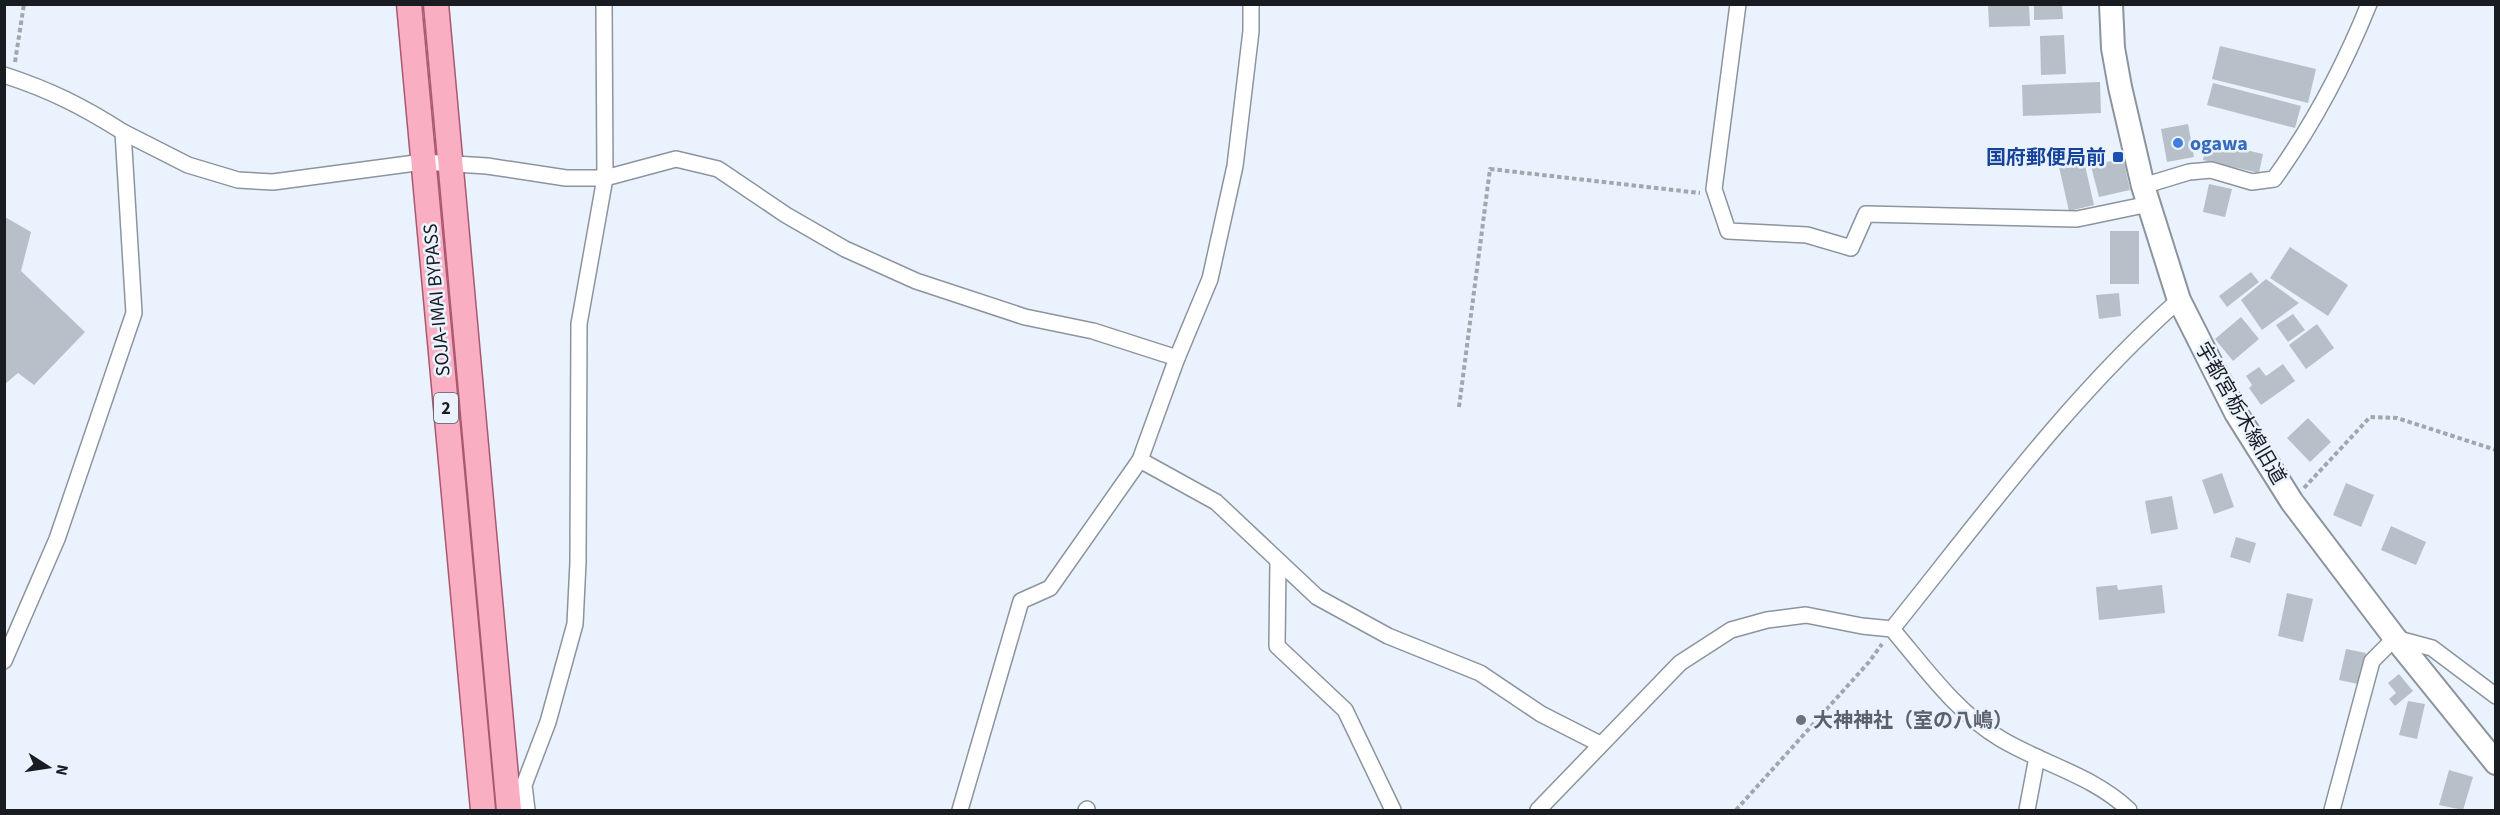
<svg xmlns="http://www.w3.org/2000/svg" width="2500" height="815" font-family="'Source Sans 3','Noto Sans JP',sans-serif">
	<rect width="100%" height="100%" fill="#eaf3fd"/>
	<g fill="#b7c0c9">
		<polygon points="1988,4 2029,4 2030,26 1989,27"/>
		<polygon points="2034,4 2062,4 2063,19 2034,20"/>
		<polygon points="2064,35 2066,74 2041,75 2040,36"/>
		<polygon points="2220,46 2316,69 2308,103 2212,79"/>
		<polygon points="2100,82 2101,113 2023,116 2022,85"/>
		<polygon points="2213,83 2301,106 2295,128 2207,105"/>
		<polygon points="2188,124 2194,157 2167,162 2161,129"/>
		<polygon points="2207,141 2263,154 2259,173 2203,160"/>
		<polygon points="2123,158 2130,190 2099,197 2091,166"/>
		<polygon points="2084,161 2094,205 2069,211 2059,167"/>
		<polygon points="2209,184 2232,189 2225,217 2203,212"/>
		<polygon points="5,217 31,232 21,271 85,332 34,385 18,373 5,384"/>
		<rect x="2110" y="231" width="29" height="53"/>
		<polygon points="2290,247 2348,285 2328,316 2270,278"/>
		<polygon points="2251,272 2259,282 2227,307 2219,296"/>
		<polygon points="2266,279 2299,303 2262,330 2241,300"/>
		<polygon points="2119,293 2121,316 2099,319 2096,295"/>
		<polygon points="2293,314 2305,330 2288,342 2276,325"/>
		<polygon points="2241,317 2259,339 2233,361 2215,339"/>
		<polygon points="2317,324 2334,348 2306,369 2289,345"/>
		<polygon points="2283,364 2295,381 2261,405 2249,388 2252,385 2246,376 2259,367 2266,376"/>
		<polygon points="2308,418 2331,442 2310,462 2287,438"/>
		<polygon points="2222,473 2234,507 2214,514 2202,480"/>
		<polygon points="2346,483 2374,495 2361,527 2333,515"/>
		<polygon points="2172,496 2178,529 2151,534 2145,501"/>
		<polygon points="2391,526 2426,542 2416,565 2381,550"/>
		<polygon points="2236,537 2256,543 2250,563 2230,557"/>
		<polygon points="2117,585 2118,590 2162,585 2165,613 2099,620 2096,587"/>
		<polygon points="2287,593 2313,599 2303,642 2278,636"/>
		<polygon points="2346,649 2366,653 2358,684 2339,680"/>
		<polygon points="2399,674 2413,691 2395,706 2389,699 2396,693 2388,683"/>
		<polygon points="2408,701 2425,704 2417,739 2399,735"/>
		<polygon points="2449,770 2473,777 2463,810 2439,805"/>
	</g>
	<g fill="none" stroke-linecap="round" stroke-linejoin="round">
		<g stroke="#8c949d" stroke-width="18">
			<g id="street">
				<polyline points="1251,4 1251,31 1235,166 1210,279 1177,358 1140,460 1216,502 1317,597 1388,636 1480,673 1541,714 1600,744"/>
				<polyline points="1738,4 1714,189 1728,231 1807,235 1851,248 1866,214 2077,219 2149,204"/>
				<path d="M4,75C50,90 82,106 123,132"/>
				<path d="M2143,186L2189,172L2211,170L2252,182L2274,179C2313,125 2344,66 2369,4"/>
				<polyline points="1278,561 1277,646 1345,710 1393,810"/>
				<path d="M1892,629C1983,516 2070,396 2179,300"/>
				<polyline points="4,661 57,539 134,313 123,132 188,165 238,180 273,182 423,162 487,166 566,178 605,178 676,159 718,169 786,215 845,249 916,281 1025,317 1093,331 1177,358"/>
				<polyline points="527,810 524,785 548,722 575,624 578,562 579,324 605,178 604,4"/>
				<polyline points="960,810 1021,601 1050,588 1140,460"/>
				<polyline points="1086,810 1087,809"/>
				<path d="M1538,810L1680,663L1731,630L1767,620L1806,615L1862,626L1892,629C1925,668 1957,713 2001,739C2043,764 2094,776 2129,810"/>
				<polyline points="2027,810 2037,757"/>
				<polyline points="2332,810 2372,661 2395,638 2432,648 2496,696"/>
			</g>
		</g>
		<g stroke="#8c949d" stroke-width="26">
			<polyline id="secondary" points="2111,4 2113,48 2120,87 2143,186 2179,300 2236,413 2292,502 2395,638 2496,763"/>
		</g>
		<g stroke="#a9586f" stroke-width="27">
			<g id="primary">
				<polyline points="409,4 483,810"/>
				<polyline points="436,4 509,810"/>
			</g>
		</g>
		<g stroke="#a0a7af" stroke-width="4" stroke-dasharray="4.5 3" stroke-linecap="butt">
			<polyline points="15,62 24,4"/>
			<polyline points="1459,407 1490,169 1700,193"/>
			<polyline points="2304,488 2370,417 2397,418 2496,450"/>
			<polyline points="1736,810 1869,662 1882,644"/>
		</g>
		<use href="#street" stroke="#fff" stroke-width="15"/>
		<use href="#secondary" stroke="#fff" stroke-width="22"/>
		<use href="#primary" stroke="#faaec2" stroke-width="24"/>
	</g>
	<circle fill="#3f7fe0" stroke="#eaf3fd" stroke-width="2" cx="2178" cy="143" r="6"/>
	<rect fill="#1a4fb4" stroke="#eaf3fd" stroke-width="2" x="2112" y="151" width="12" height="12" rx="3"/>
	<circle fill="#6b7280" stroke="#eaf3fd" stroke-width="2" cx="1801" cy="720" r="6"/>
	<g text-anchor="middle" stroke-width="5" stroke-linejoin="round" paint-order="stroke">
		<rect fill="#eaf3fd" stroke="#585c62" stroke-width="1.5" x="434" y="393" width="24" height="30" rx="4.5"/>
		<g font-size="18" font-weight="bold" fill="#191c20">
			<text x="446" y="414">2</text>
		</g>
		<g font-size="20" font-weight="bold" fill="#366cbe" stroke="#eaf3fd" text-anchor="start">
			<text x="2190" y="150">ogawa</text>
		</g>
		<g font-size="20" font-weight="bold" fill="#164399" stroke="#eaf3fd" text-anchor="end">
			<text x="2106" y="164">国府郵便局前</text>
		</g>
		<g font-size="20" fill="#191c20" stroke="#eaf3fd">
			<text transform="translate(436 300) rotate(-95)" y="7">SOJA-IMAI BYPASS</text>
			<text transform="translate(2241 413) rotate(60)" y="7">宇都宮栃木線旧道</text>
		</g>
		<g font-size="20" font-weight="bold" fill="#5b616d" stroke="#eaf3fd" text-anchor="start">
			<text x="1813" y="727">大神神社（室の八嶋）</text>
		</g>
	</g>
	<rect width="2500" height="815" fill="none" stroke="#191c20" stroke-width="12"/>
	<g transform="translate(48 767) rotate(102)" stroke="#eaf3fd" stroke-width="4.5" paint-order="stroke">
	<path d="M0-4.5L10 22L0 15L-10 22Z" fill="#191c20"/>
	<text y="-9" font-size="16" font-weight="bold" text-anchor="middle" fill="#191c20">N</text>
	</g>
</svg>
